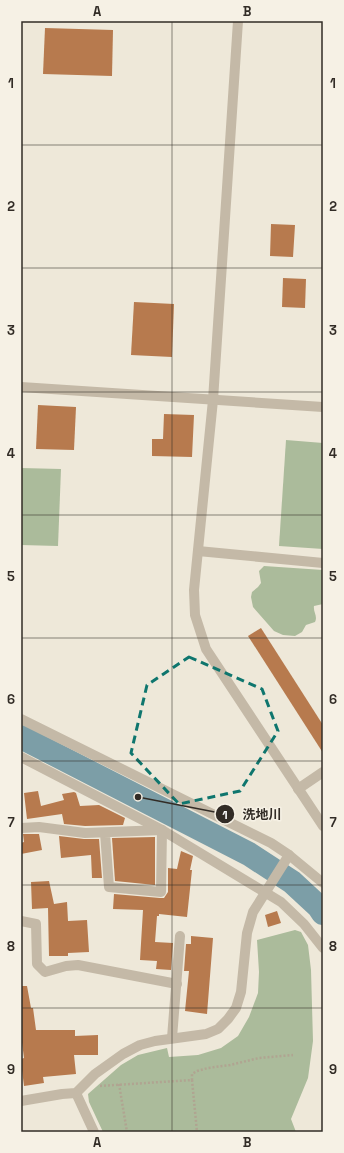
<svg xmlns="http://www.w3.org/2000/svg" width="344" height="1153" font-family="'Space Grotesk','Noto Sans JP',sans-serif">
	<rect width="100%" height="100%" fill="#eee8d9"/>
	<g fill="#abbb9b">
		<polygon points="286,440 323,443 323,549 279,546"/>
		<polygon points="21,468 61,469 58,546 21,545"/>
		<path d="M264,566L323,570V604L314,606C313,612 318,616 315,622L306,625L302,632L295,636L283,635L274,631L253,607L251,597L252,592L258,587L261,583L259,571Z"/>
		<polygon points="295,930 301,932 308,945 311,970 313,1041 308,1078 291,1119 296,1132 103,1132 89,1102 88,1094 121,1065 138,1055 167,1048 169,1057 198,1055 221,1048 238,1036 249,1017 258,993 259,972 257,940"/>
	</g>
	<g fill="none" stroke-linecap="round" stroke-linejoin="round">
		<polyline stroke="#7c9ea7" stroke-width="24" points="21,737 249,854 292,882 319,907 323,913"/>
	</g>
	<g fill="#b77a4e">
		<polygon points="45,28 113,30 112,76 43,74"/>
		<polygon points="271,224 295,225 293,257 270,256"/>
		<polygon points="283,278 306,279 305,308 282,307"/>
		<polygon points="134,302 174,304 172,357 131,355"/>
		<polygon points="38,405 76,407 74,450 36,449"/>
		<polygon points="164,414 194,415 192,457 152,456 152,439 163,439"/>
		<polygon points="261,628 323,725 323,753 248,636"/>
		<polygon points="38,791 41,806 64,800 62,794 74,792 76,793 80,806 99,805 125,818 123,825 85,826 64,824 62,814 27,819 24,793"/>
		<polygon points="23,834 39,834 42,850 21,854 21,843 24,842"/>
		<polygon points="59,836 84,839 99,839 102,878 92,878 91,855 61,858"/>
		<polygon points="155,837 155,885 115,881 112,838"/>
		<polygon points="181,851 193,856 190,870 192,870 187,917 159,914 159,916 157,916 155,942 173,943 171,970 156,969 157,961 140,960 143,910 113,909 114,894 160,898 164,898 168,892 168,868 177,869"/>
		<polygon points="49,881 54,904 67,902 68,921 87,920 89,952 68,953 68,956 49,956 48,908 32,909 31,882"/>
		<polygon points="277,911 281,923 268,927 265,915"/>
		<polygon points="191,936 213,938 207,1014 185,1011 189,971 184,971 186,944 191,944"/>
		<polygon points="21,986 27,986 31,1008 33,1008 36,1030 75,1030 75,1036 98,1035 98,1055 74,1055 76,1074 43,1077 44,1083 24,1086 21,1062 21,1059 24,1058 21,1035"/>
	</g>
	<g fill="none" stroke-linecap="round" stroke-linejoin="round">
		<g stroke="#b0a491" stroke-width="2.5" stroke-dasharray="2 2" stroke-linecap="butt">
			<polyline points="192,1080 197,1132"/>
			<polyline points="119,1084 127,1132"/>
			<polyline points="100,1086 192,1080 192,1074 197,1071 208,1068 230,1065 259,1058 293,1055"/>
		</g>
		<g stroke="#c4b9a7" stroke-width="10">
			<polyline points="238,21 213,400 194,590 195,615 206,649 323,826"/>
			<polyline points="21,387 323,407"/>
			<polyline points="198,551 323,563"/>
			<polyline points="21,719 271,843 289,855 323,883"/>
			<polyline points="21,757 162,830 281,902 304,924 323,948"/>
			<polyline points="298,789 323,772"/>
			<polyline points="21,828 39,827 85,833 162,830 161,892 109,887 105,833"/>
			<polyline points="21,921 36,924 37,964 45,972 66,966 78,965 177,984"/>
			<polyline points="172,1038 180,936"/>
			<polyline points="76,1093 94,1132"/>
			<polyline points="21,1101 62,1094 76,1093 95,1074 123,1054 140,1045 155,1041 206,1034 218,1029 228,1019 236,1008 241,992 247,933 253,912 289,855"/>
		</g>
	</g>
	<path fill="none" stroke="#0f766e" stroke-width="3" stroke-dasharray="8 5" stroke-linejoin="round" d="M189,657L262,689L278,731L240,791L179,804L131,753L147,685Z"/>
	<path fill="none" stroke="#322c26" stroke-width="1" stroke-opacity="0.55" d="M172,21V1132M21,145H323M21,268H323M21,392H323M21,515H323M21,638H323M21,761H323M21,885H323M21,1008H323"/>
	<path fill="none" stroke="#322c26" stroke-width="1.5" d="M138 797L225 814"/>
	<g fill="#322c26" stroke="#f6f1e5" stroke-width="1.5">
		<circle cx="138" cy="797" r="4"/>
		<circle cx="225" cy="814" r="10"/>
	</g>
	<g font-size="12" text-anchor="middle" font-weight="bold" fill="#fff">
		<text x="225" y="819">1</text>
	</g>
	<g font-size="13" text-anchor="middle" font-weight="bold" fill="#322c26" stroke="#f6f1e5" stroke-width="3" stroke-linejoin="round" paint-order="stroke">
		<text x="262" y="819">洗地川</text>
	</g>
	<rect width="344" height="1153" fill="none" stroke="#f6f1e5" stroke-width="44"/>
	<rect x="22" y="22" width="300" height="1109" fill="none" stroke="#322c26" stroke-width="1.5"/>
	<g font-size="13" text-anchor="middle" font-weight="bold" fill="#322c26">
		<text x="97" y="16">A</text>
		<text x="247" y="16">B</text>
		<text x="11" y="88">1</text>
		<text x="333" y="88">1</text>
		<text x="11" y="211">2</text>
		<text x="333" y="211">2</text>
		<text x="11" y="335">3</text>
		<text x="333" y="335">3</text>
		<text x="11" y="458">4</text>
		<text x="333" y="458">4</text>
		<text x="11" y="581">5</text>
		<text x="333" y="581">5</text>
		<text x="11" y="704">6</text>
		<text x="333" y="704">6</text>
		<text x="11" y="827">7</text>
		<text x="333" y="827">7</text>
		<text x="11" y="951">8</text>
		<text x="333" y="951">8</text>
		<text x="11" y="1074">9</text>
		<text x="333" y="1074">9</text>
		<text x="97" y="1147">A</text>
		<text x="247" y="1147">B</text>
	</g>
</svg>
